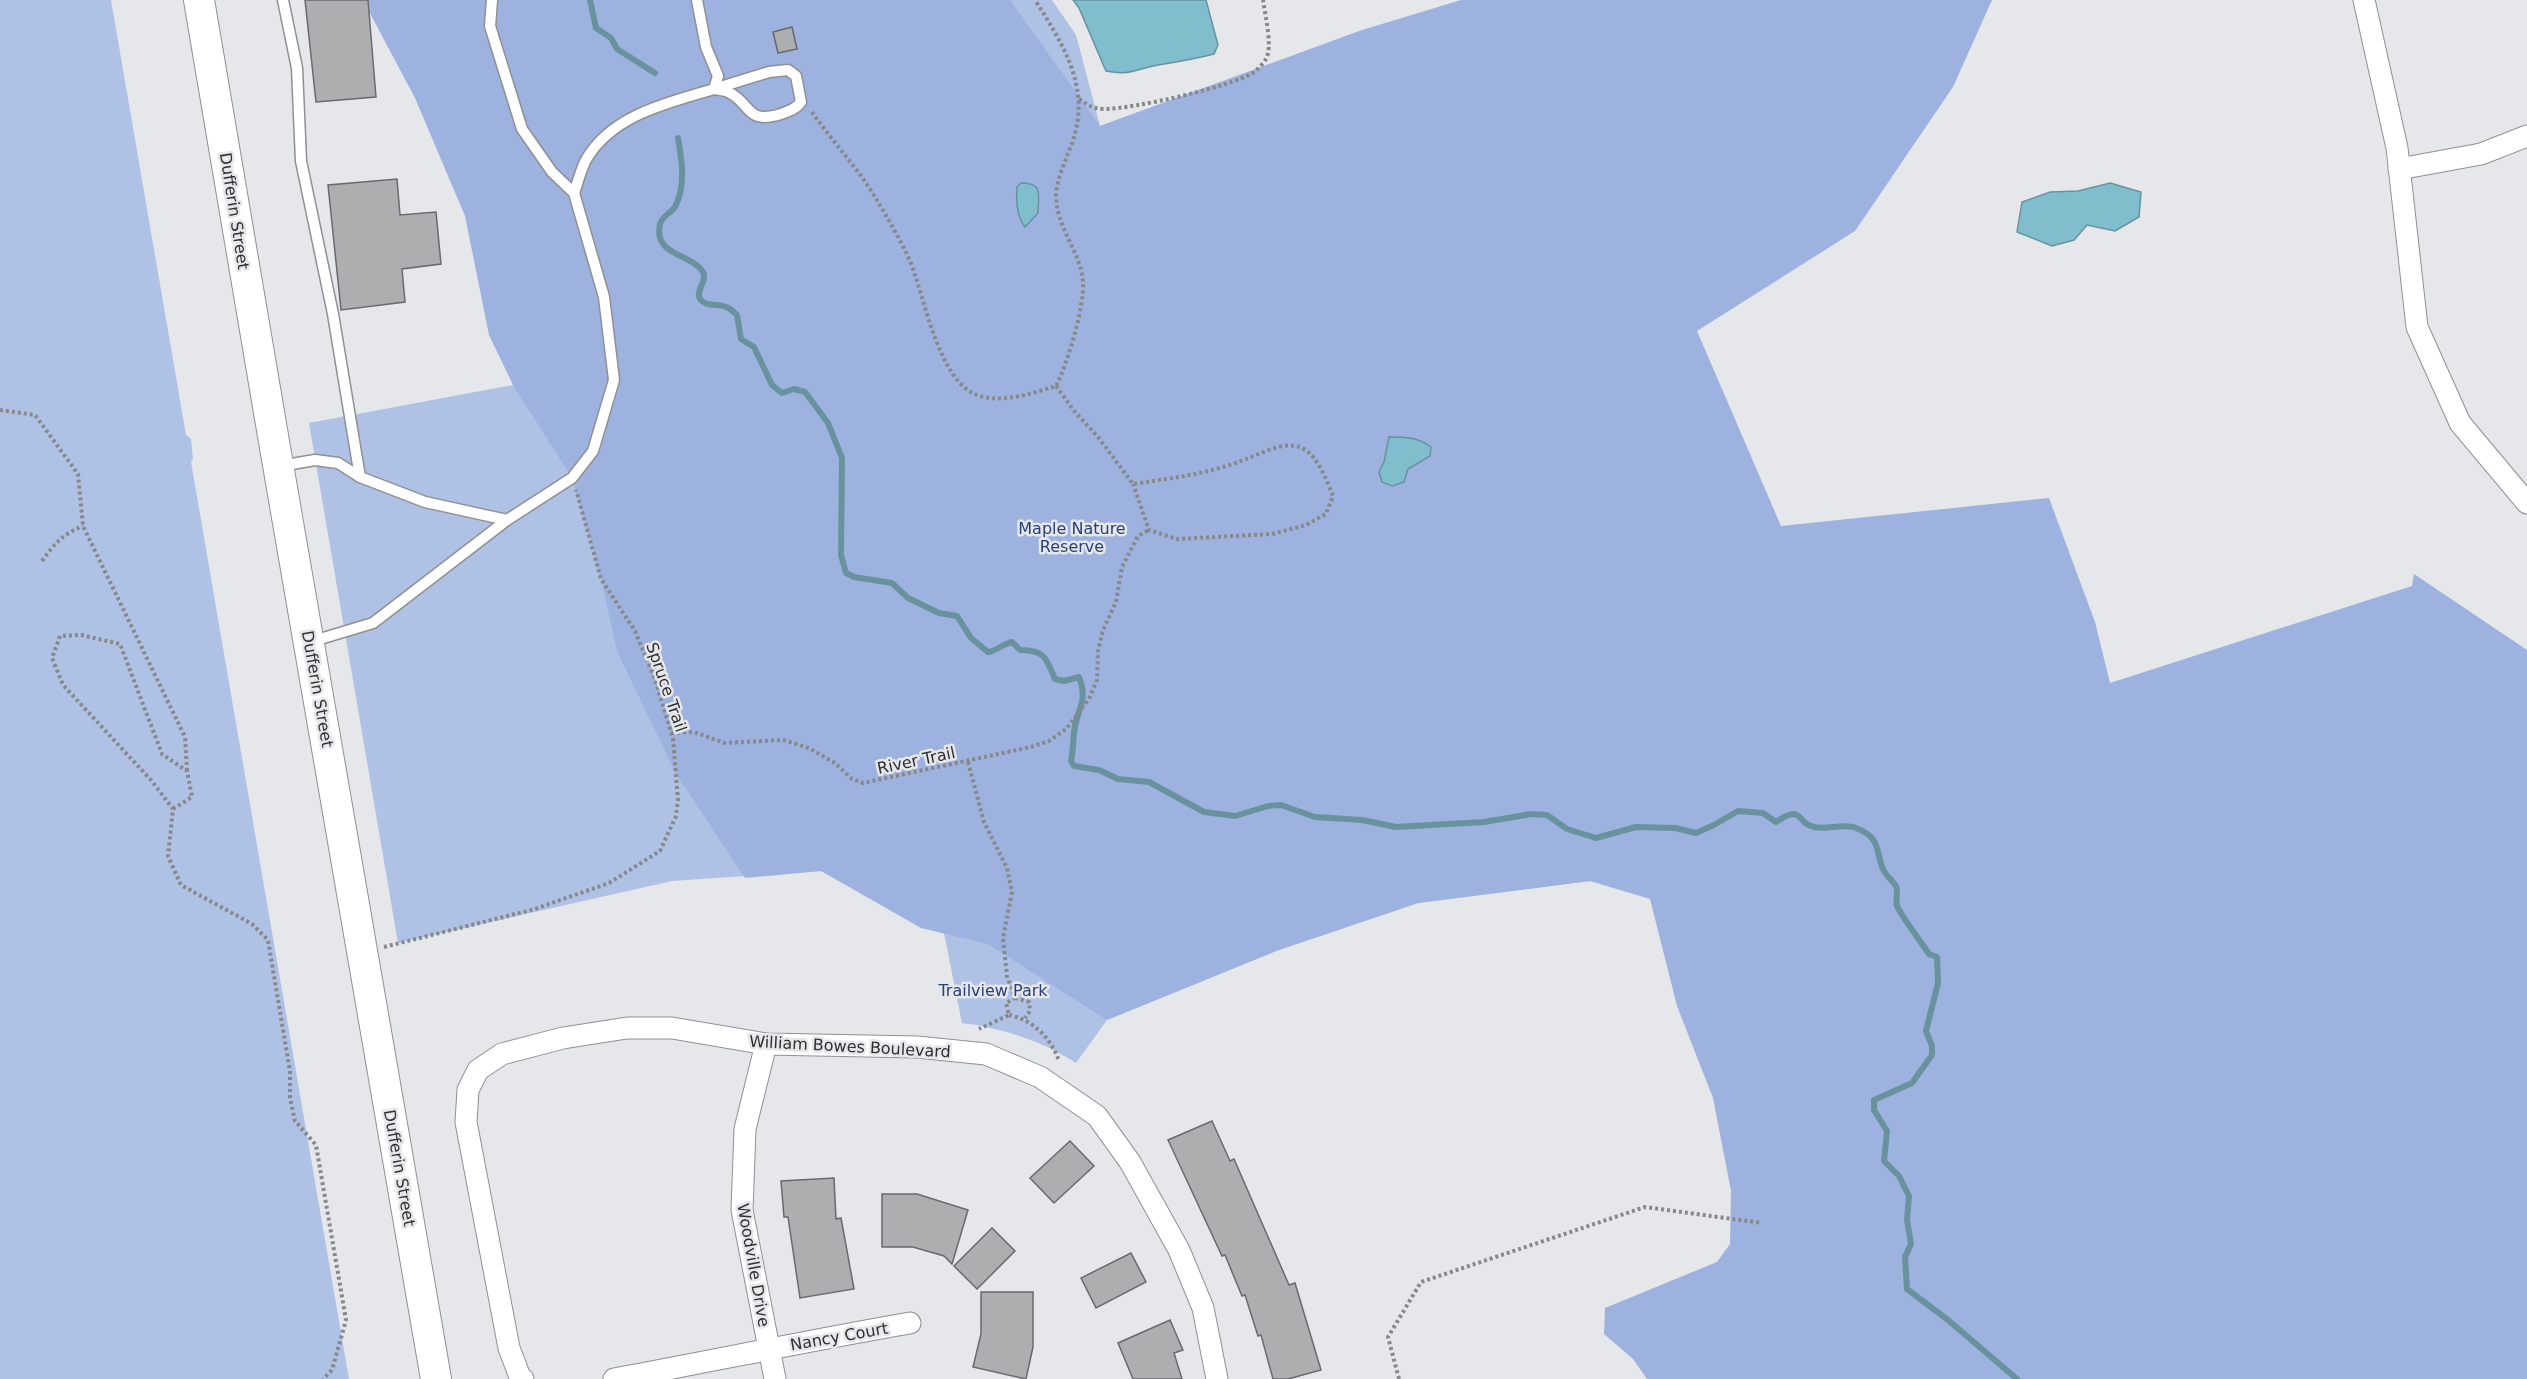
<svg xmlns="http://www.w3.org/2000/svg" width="2527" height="1379" font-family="'DejaVu Sans',sans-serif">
	<rect width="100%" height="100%" fill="#e5e7ea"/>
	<g fill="#afc1e4">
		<polygon points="0,0 111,0 186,435 191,439 193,459 191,462 349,1379 0,1379"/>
		<path d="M407,0H1052L1076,35L1100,126L1358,32L1542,681L1590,881L1418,903L1276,951L1107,1020L1076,1063C1041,1041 1003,1028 962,1023L944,933L821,871L672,881L398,943L309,423L513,385Z"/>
	</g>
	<polygon fill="#9db2de" points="363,0 1010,0 1100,126 1362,30 1461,0 1992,0 1953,87 1855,231 1697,331 1781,526 2049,498 2095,622 2110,683 2412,586 2414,574 2527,650 2527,1379 1647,1379 1633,1359 1604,1334 1605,1308 1717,1262 1730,1244 1731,1191 1713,1098 1677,1006 1650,899 1590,881 1418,903 1276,951 1107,1020 988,944 921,928 821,871 745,878 675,772 617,651 601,579 572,478 513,385 489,335 465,216 415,98"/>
	<g fill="#80becd" stroke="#68939e" stroke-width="1.5">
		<path d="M1073,0H1206L1218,45L1214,54C1195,59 1177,62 1158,65C1135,69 1131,76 1106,71L1079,8Z"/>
		<path d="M1021,183C1044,183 1038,195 1038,213L1025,227C1017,217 1016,200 1017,187Z"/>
		<polygon points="2110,183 2141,192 2139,217 2115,231 2087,225 2074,240 2052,246 2017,232 2022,202 2050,192 2078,191"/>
		<path d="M1389,437C1405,437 1418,437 1431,447L1430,456L1408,469L1404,482L1392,486L1382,482L1379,472L1384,462Z"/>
	</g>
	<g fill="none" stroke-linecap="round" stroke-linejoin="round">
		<g stroke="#68939e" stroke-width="6">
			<polyline points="590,0 596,28 611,38 617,49 655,73"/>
			<path d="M678,138C682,161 686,186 675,207C671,213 662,216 660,224C653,256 691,253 703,272C708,281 695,290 700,299C707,308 717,303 726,307C730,308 734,312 737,315L741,339L754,347L772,385L782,393L794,389L805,392L828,423L842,458L841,555L846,573L854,577L892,583L908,598L939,613L957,616L971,638L988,652C997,651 1002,644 1012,642L1020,650C1045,650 1046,658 1055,679L1064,681L1079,677C1089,702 1076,710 1074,733C1073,743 1073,751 1071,761L1074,766L1099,770L1118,779L1149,782L1204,812L1235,816L1268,806L1281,805L1315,817L1362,820L1396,827L1484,822L1531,814L1547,815L1567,829L1596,838L1636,827L1675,828L1696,833L1714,825L1738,811L1763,813L1776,822C1804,803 1795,823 1814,827C1827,830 1843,823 1856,828C1883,838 1875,854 1884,871C1887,877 1893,881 1896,886C1899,893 1894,902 1898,908C1907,924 1919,939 1929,954L1937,957L1938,983L1926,1031L1932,1046V1055L1912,1083L1874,1100V1110L1887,1131L1884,1161L1899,1176L1909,1196L1907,1220L1911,1244L1905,1257L1907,1289L1948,1320L2017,1379"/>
		</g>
	</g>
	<g fill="#acaeb0" stroke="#696a6d" stroke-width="1.5">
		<polygon points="305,0 368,0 376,97 316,102"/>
		<polygon points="792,27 797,49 778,53 773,32"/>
		<polygon points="397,179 400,215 436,212 441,264 402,269 405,302 341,310 328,185"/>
		<polygon points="1212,1121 1230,1161 1234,1159 1289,1285 1295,1283 1321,1370 1288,1379 1273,1379 1261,1335 1258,1336 1245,1295 1242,1296 1225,1255 1222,1256 1168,1140"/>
		<polygon points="1070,1141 1094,1166 1054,1203 1030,1178"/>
		<polygon points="834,1178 836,1219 841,1218 854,1289 800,1298 788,1217 784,1217 781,1181"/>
		<polygon points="882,1194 917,1194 968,1210 952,1264 944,1256 913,1247 882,1247"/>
		<polygon points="992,1228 1015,1251 977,1289 954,1266"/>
		<polygon points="1131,1253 1146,1282 1096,1308 1081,1278"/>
		<polygon points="981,1292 1033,1292 1033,1347 1026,1379 973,1367 981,1334"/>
		<polygon points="1170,1320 1183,1350 1174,1353 1182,1379 1133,1379 1118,1343"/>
	</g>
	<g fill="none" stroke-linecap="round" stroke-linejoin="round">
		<g stroke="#8f9093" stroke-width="13">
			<g id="service">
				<polyline points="283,0 297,68 301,161 333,314 360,477"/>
				<path d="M788,70L796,76L801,102C796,109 789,111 781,114C745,125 752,103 728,92C724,90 718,90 714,89L769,72Z"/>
				<path d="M574,193C578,182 581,168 587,158C614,114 668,103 714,89L718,76L706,47L697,0"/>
				<polyline points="280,466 315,460 338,463 360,477 425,502 507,520"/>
				<polyline points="310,642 373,623 507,520 572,478 593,451 614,380 604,297 574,193 552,172 522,129 490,26 492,0"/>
			</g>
		</g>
		<g stroke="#8f9093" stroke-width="23">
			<g id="minor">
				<polyline points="2364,0 2397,148 2417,327 2460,423 2527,503"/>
				<polyline points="2399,169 2481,154 2527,136"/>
				<polyline points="766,1044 745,1129 742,1210 775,1379"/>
				<polyline points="523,1379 520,1377 509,1348 466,1122 468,1090 478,1070 502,1054 563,1038 627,1028 672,1028 766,1044 917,1047 986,1054 1040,1077 1097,1116 1130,1162 1179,1250 1203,1308 1217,1379"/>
				<path d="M614,1379C713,1361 811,1340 910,1323"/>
			</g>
		</g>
		<g stroke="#8f9093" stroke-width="32">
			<path id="secondary" d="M199,0C276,460 357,919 436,1379"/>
		</g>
		<g stroke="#87888a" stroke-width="4" stroke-dasharray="3 3" stroke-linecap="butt">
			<path d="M1079,99C1088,105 1093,109 1104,109C1133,109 1229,87 1253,73C1257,70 1263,64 1266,59C1273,47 1265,15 1263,0"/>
			<path d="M812,112C832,141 857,167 875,197C887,217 900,239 910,261C925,297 938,384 980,396C1004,403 1033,393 1056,386C1067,365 1085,306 1083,281C1080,251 1056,227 1056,195C1057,177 1066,160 1072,143C1092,89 1063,44 1035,0"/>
			<path d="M1056,386L1075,412L1098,437L1133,484C1172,478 1209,474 1246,459C1263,453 1287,439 1304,449C1318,457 1327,481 1333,496L1326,514L1306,525L1272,534L1177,539L1149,530L1133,484"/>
			<polyline points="0,410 35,415 78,474 83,526 185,737 187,770"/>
			<path d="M42,561C55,543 63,534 83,526"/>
			<polyline points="671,733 694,732 725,743 783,740 809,748 835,763 852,779 863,783 1031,747 1049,741 1066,729 1089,699 1097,680 1098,651 1103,630 1116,602 1122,567 1138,536 1149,530"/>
			<polyline points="968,762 984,822 1007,868 1012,892 1003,938 1007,976 1015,998 1006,1003 1009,1015 979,1029"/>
			<polyline points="173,809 192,797 187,771 162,754 120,644 81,635 60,636 52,658 63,685 151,780 173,809 168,856 181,885 252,924 268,940 290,1071 290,1098 295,1121 316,1145 346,1320 332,1370 323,1379"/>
			<polyline points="384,947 535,909 609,883 660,851 676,816 678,800 673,738 654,677 635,631 601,579 576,490"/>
			<polyline points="1015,998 1029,1002 1030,1011 1025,1018"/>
			<path d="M1009,1015C1033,1020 1051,1038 1059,1061"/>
			<polyline points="1399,1379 1388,1337 1421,1282 1645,1207 1762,1223"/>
		</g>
		<use href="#service" stroke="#fff" stroke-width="10"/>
		<use href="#minor" stroke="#fff" stroke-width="21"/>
		<use href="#secondary" stroke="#fff" stroke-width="30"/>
	</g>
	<g text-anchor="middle" stroke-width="5" stroke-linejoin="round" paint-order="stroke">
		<g font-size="16" fill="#2f2f30" stroke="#e5e7ea">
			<text transform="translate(235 211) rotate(81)" y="6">Dufferin Street</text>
			<text transform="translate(667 687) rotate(71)" y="6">Spruce Trail</text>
			<text transform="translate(318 689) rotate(80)" y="6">Dufferin Street</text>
			<text transform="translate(916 760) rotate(-12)" y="6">River Trail</text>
			<text transform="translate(850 1046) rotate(3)" y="6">William Bowes Boulevard</text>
			<text transform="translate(400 1168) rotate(80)" y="6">Dufferin Street</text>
			<text transform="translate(754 1265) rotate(80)" y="6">Woodville Drive</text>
			<text transform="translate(839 1336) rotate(-10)" y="6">Nancy Court</text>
		</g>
		<g font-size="16" fill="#294177" stroke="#e5e7ea">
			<text x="1072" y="534">Maple Nature<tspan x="1072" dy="18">Reserve</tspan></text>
			<text x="993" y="996">Trailview Park</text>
		</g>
	</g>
</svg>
